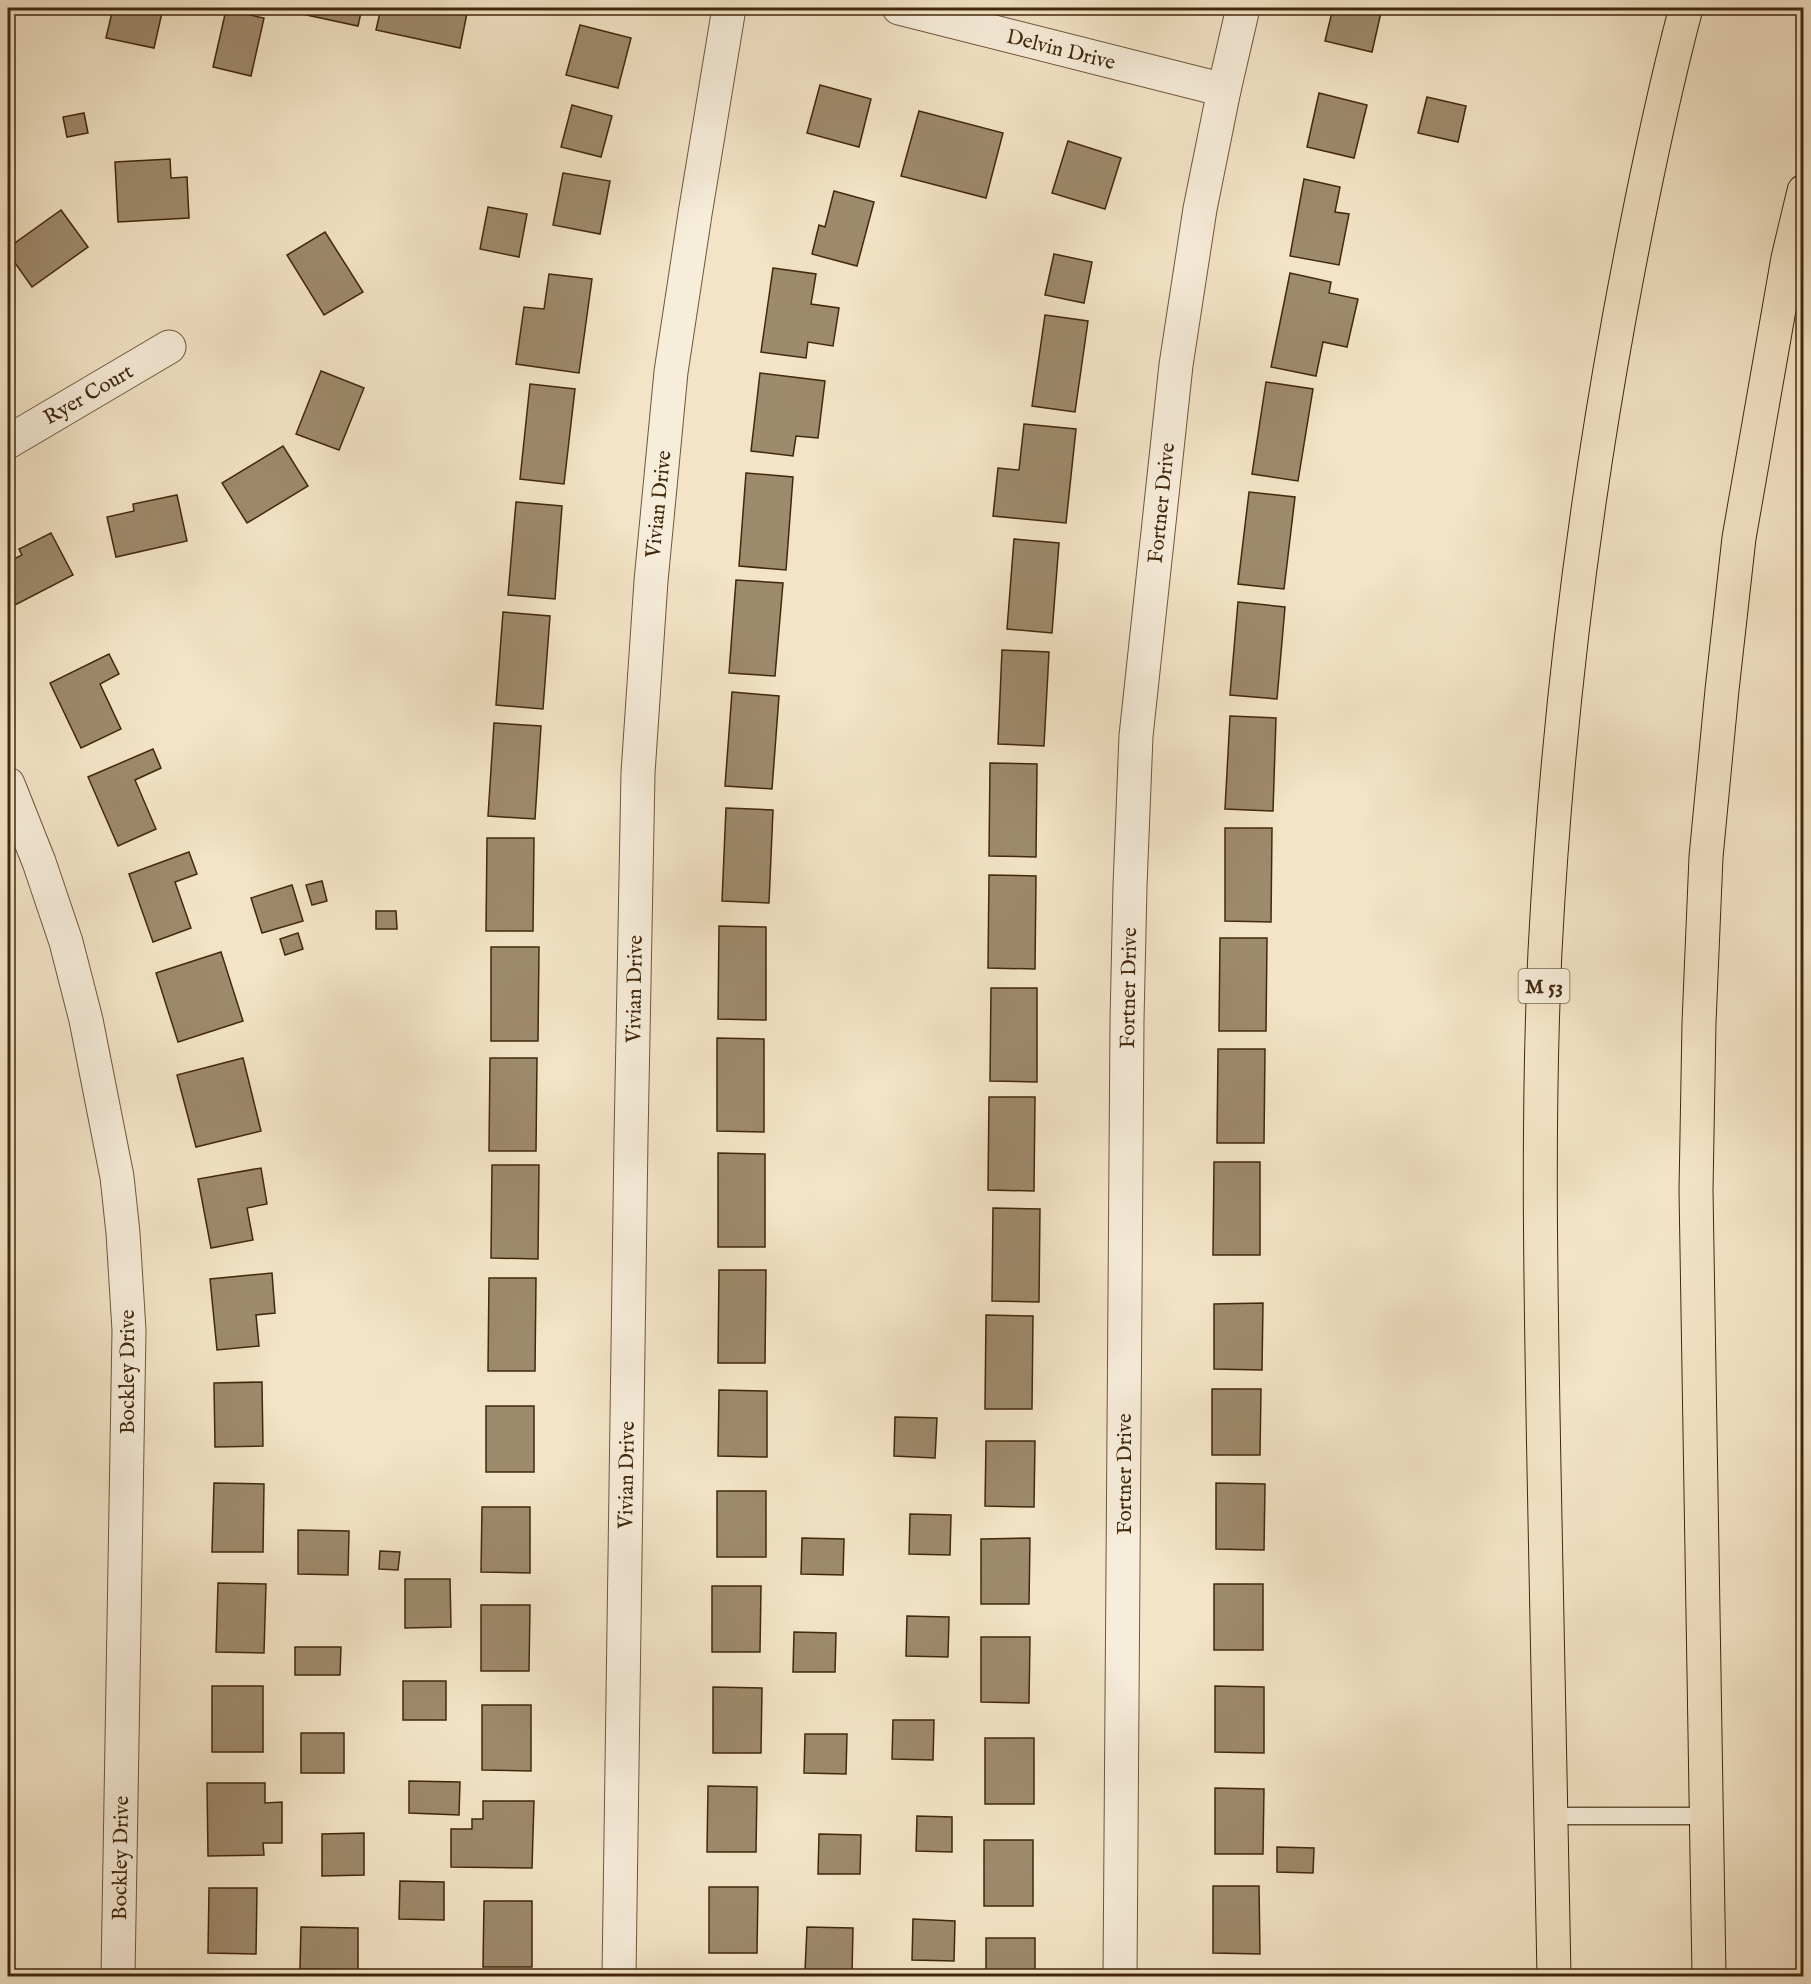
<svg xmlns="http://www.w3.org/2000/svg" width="1811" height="1984" font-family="'IM FELL English',serif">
	<rect width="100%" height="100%" fill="#f3e4c7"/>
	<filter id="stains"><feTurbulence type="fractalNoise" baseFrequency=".00333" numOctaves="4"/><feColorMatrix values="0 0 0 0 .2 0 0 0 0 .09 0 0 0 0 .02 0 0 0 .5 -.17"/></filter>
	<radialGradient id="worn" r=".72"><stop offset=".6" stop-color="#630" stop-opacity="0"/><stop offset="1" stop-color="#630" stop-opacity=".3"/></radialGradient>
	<g fill="#9e8a6d" stroke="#42280c" stroke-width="1.5">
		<polygon points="113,8 163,8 154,48 106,38"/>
		<polygon points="274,8 362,8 358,26"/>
		<polygon points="381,8 468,8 460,48 376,30"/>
		<polygon points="1333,8 1382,8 1372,52 1325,41"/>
		<polygon points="226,10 264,18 251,76 213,67"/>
		<polygon points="580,25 631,38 618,88 566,75"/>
		<polygon points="820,85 871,99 859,147 807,133"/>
		<polygon points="1319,93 1367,105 1354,158 1307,147"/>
		<polygon points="1427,97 1466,106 1458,142 1418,133"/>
		<polygon points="572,105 612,116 601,157 561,147"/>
		<polygon points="919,111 1003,133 986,198 901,176"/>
		<polygon points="84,113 88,133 67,137 63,117"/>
		<polygon points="1068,141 1121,158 1105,209 1052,193"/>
		<polygon points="170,159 171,178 187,177 189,218 118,222 115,162"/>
		<polygon points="563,173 610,181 600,234 553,225"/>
		<polygon points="1304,179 1340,187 1335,212 1349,214 1339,265 1290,256"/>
		<polygon points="834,191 874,202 857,266 812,254 819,225 825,227"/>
		<polygon points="488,207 527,214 519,257 480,249"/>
		<polygon points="61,210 88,247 32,287 8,253 8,248"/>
		<polygon points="325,232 363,292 324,315 287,255"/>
		<polygon points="1054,254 1092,262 1084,303 1045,295"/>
		<polygon points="773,268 816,274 811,304 839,308 833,346 808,342 806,358 761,352"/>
		<polygon points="1290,273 1331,282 1329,293 1358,299 1347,347 1323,342 1316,376 1271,367"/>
		<polygon points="549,274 592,279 579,373 516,364 524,307 544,309"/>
		<polygon points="1045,315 1088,321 1075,412 1032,406"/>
		<polygon points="321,371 364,388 339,450 296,434"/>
		<polygon points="760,373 825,381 818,438 796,436 793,456 751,451"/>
		<polygon points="1266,382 1313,389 1298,481 1252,474"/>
		<polygon points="530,384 575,389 564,484 520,479"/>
		<polygon points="1024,424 1076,429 1066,523 993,516 998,468 1019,470"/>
		<polygon points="283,446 308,486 247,523 222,483"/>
		<polygon points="746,473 793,477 786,570 739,566"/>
		<polygon points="1249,492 1295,497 1284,589 1238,584"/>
		<polygon points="177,495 187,541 116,557 107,517 134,511 133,504"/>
		<polygon points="516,502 562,506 555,599 508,595"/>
		<polygon points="51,533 73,575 13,606 8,596 8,562 22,555 19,549"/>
		<polygon points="1014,539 1059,543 1052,633 1007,629"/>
		<polygon points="736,580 783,583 775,676 729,673"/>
		<polygon points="1238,602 1285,607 1277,699 1230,695"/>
		<polygon points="503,612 550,616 543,709 496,705"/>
		<polygon points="1002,650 1049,652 1044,746 998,744"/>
		<polygon points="109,654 119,674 100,684 121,729 81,748 50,683"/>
		<polygon points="732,692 779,696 772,789 725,786"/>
		<polygon points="1230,716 1276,718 1273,811 1225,809"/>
		<polygon points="494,723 541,726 535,819 488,816"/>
		<polygon points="153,749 161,768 135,780 156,829 118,846 88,777"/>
		<polygon points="990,763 1037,764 1036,857 989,856"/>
		<polygon points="726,808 773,810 769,903 722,901"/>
		<polygon points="1225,828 1272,828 1271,922 1225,921"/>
		<polygon points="487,838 534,838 533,931 486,931"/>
		<polygon points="189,852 197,874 175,882 191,928 153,942 129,874"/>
		<polygon points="989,875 1036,876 1035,969 988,968"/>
		<polygon points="322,881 327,901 312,905 306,885"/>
		<polygon points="292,885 303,921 262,933 251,898"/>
		<polygon points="376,911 396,911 397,929 376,929"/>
		<polygon points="719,926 766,927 766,1020 718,1019"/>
		<polygon points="298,933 303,949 285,955 280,939"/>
		<polygon points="1220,938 1267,938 1266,1031 1219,1031"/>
		<polygon points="491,947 539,947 538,1041 491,1041"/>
		<polygon points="221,952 243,1021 178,1042 156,973"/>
		<polygon points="991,988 1037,988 1037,1082 990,1081"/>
		<polygon points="717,1038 764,1039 764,1132 717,1131"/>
		<polygon points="1218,1049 1265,1049 1264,1143 1217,1143"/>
		<polygon points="243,1058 261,1131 196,1147 177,1075"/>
		<polygon points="490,1058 537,1058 536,1151 489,1151"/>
		<polygon points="989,1097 1035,1097 1034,1191 988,1190"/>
		<polygon points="718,1153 765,1154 765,1247 718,1247"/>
		<polygon points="1214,1162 1260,1162 1260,1255 1213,1255"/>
		<polygon points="492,1165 539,1165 538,1259 491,1258"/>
		<polygon points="261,1168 267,1204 247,1208 253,1240 211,1248 198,1179"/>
		<polygon points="993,1208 1040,1209 1039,1302 992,1301"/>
		<polygon points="719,1270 766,1270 765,1363 718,1363"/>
		<polygon points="272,1273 275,1313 256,1315 259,1346 217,1350 210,1279"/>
		<polygon points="489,1278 536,1278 535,1371 488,1371"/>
		<polygon points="1263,1303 1262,1370 1214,1369 1214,1304"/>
		<polygon points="986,1315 1033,1316 1032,1409 985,1409"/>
		<polygon points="262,1382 263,1446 215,1447 214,1383"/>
		<polygon points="1212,1389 1261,1389 1260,1455 1212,1455"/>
		<polygon points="719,1390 767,1391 767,1457 718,1456"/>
		<rect x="486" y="1406" width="48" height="66"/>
		<polygon points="895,1417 937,1418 935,1458 894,1456"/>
		<polygon points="986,1441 1035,1441 1034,1507 985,1506"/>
		<polygon points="214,1483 264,1484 263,1552 212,1552"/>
		<polygon points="1216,1483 1265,1484 1264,1550 1216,1549"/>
		<rect x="717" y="1491" width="49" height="66"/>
		<polygon points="482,1507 530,1507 530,1573 481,1572"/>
		<polygon points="910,1514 951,1515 950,1555 909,1554"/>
		<polygon points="298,1530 349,1531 348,1575 298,1574"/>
		<polygon points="802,1538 844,1539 843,1575 801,1574"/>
		<polygon points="1030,1538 1029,1604 981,1604 981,1539"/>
		<polygon points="380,1551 400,1552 398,1570 379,1569"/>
		<polygon points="405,1579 450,1579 451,1627 405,1628"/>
		<polygon points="218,1583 266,1584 264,1653 216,1652"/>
		<rect x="1214" y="1584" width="49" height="66"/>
		<polygon points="712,1586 761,1586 760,1652 712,1652"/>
		<polygon points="481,1605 530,1605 529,1671 481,1671"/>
		<polygon points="907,1616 949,1617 948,1657 906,1656"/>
		<polygon points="794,1632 836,1633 835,1672 793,1672"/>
		<polygon points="981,1637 1030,1637 1029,1703 981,1702"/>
		<polygon points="295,1647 341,1647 340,1675 295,1675"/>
		<rect x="403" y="1681" width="43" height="39"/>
		<rect x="212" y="1686" width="51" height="66"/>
		<polygon points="1215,1686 1264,1687 1264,1753 1215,1752"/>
		<polygon points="713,1687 762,1688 761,1753 713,1753"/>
		<polygon points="482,1705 531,1705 531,1771 482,1770"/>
		<polygon points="893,1720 934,1720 933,1760 892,1759"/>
		<rect x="301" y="1733" width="43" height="40"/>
		<polygon points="805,1734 847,1734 846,1774 804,1773"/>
		<rect x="985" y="1738" width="49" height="66"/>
		<polygon points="409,1781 460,1782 459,1815 409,1813"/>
		<polygon points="207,1783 265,1783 265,1803 282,1802 282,1843 263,1843 264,1855 208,1856"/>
		<polygon points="708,1786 757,1787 756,1852 707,1852"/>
		<polygon points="1215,1788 1264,1789 1263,1854 1215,1854"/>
		<polygon points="483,1801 534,1801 532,1868 451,1867 451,1829 472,1829 472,1819 483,1819"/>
		<polygon points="917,1816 952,1817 952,1852 916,1851"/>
		<polygon points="364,1833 364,1875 322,1876 322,1834"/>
		<polygon points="819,1834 861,1835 860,1874 818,1874"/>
		<rect x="984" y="1840" width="49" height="66"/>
		<polygon points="1277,1847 1314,1848 1313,1873 1277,1872"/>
		<polygon points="400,1881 444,1882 444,1920 399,1919"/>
		<polygon points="1213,1886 1259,1886 1260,1954 1213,1953"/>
		<polygon points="709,1887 758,1887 757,1953 709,1953"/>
		<polygon points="209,1888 257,1888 256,1954 208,1953"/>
		<polygon points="484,1901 532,1901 532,1967 483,1967"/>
		<polygon points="913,1919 955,1921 954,1961 912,1960"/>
		<polygon points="301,1927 358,1928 358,1970 300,1969"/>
		<polygon points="807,1927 853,1928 852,1973 805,1971"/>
		<rect x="986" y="1938" width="49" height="38"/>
	</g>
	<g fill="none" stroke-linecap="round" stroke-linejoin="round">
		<g stroke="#6e573b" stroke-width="19">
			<polyline id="lane" points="1551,1816 1706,1816"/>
		</g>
		<g stroke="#6e573b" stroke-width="35">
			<g id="street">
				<polyline points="899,8 1224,90"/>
				<polyline points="8,442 169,347"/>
				<polyline points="8,784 39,862 66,942 86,1020 117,1177 123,1233 129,1330 118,1976"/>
				<polyline points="619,1976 631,1139 638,773 651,581 671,372 695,214 729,8"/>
				<polyline points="1120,1976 1127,1021 1130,886 1136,736 1176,365 1200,209 1224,90 1243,8"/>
			</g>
		</g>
		<g stroke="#42280c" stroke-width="35">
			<g id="highway">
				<path d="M1554,1976C1551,1807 1548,1638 1544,1469C1541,1297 1537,1124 1545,951C1556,739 1581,528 1619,319C1638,215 1659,110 1686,8"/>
				<polyline points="1709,1976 1696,1190 1699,1023 1706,857 1722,690 1739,538 1788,258 1804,191"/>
			</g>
		</g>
		<use href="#lane" stroke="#f7eddb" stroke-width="16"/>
		<use href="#street" stroke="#f7eddb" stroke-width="33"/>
		<use href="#highway" stroke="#f3e4c7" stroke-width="33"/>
	</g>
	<g text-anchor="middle" stroke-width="6" stroke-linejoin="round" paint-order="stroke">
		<rect fill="#f7eddb" stroke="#78634a" stroke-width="1.5" x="1518.5" y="969" width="51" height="34" rx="4.5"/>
		<g font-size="20" font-weight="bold" fill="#42280c">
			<text x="1544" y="993">M 53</text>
		</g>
		<g font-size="21" fill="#42280c" stroke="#f7eddb">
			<text transform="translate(1061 49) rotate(14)" y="7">Delvin Drive</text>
			<text transform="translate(88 394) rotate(-30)" y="7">Ryer Court</text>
			<text transform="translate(1161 503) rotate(-84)" y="7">Fortner Drive</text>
			<text transform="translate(658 504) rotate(-84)" y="7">Vivian Drive</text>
			<text transform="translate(1128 988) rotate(-89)" y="7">Fortner Drive</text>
			<text transform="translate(634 989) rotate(-89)" y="7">Vivian Drive</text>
			<text transform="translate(127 1372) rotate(-90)" y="7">Bockley Drive</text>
			<text transform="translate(1124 1474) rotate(-90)" y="7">Fortner Drive</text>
			<text transform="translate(626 1475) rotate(-89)" y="7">Vivian Drive</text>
			<text transform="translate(120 1858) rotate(-89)" y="7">Bockley Drive</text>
		</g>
	</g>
	<rect width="1811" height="1984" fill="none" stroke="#f3e4c7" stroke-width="30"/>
	<rect x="9" y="9" width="1793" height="1966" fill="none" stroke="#42280c" stroke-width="3"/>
	<rect x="15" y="15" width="1781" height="1954" fill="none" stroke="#42280c" stroke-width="1.5"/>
	<rect width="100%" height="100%" filter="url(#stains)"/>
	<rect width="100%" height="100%" fill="url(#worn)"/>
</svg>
